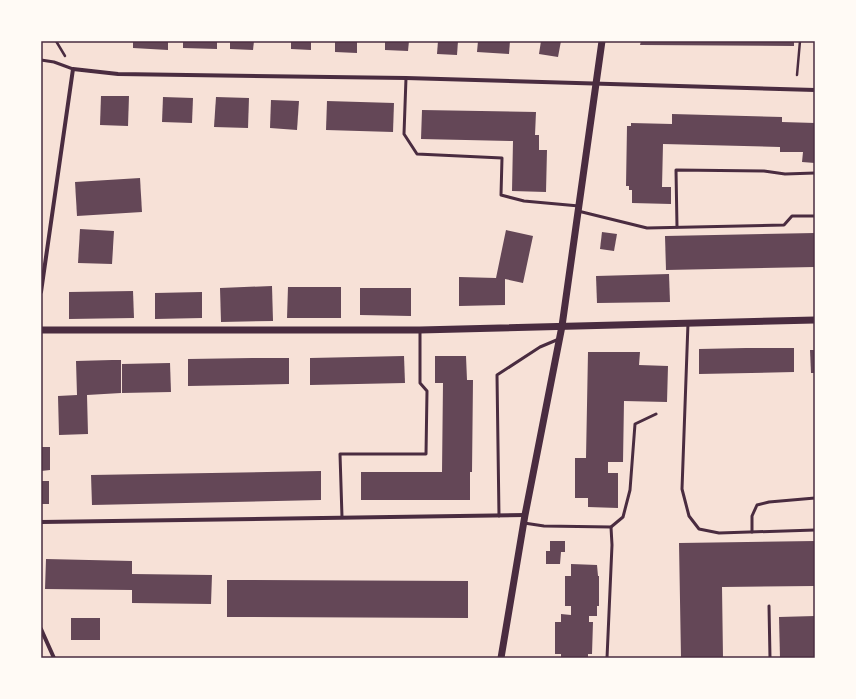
<svg xmlns="http://www.w3.org/2000/svg" width="856" height="699" font-family="Literata,serif">
	<rect width="100%" height="100%" fill="#f7e1d7"/>
	<g fill="#644757">
		<polygon points="133,41 168,41 168,50 133,48"/>
		<polygon points="183,41 217,41 217,49 183,48"/>
		<polygon points="230,41 254,41 253,50 230,49"/>
		<polygon points="291,41 311,41 311,50 291,49"/>
		<polygon points="335,41 357,41 357,53 335,52"/>
		<polygon points="385,41 409,41 408,51 385,50"/>
		<polygon points="438,41 458,41 457,55 437,54"/>
		<polygon points="478,41 510,41 509,54 477,52"/>
		<polygon points="541,41 561,41 558,57 539,54"/>
		<polygon points="641,41 794,41 794,46 640,45"/>
		<polygon points="101,96 129,96 128,126 100,125"/>
		<polygon points="163,97 193,98 192,123 162,122"/>
		<polygon points="216,97 249,98 248,128 214,127"/>
		<polygon points="271,100 299,101 297,130 270,128"/>
		<polygon points="327,101 394,103 393,132 326,130"/>
		<polygon points="422,110 536,112 535,135 539,135 539,150 547,150 546,192 512,191 513,141 421,139"/>
		<polygon points="672,114 782,117 782,122 815,123 815,163 802,162 803,152 780,152 780,147 663,144 662,187 671,187 671,204 632,203 632,190 629,190 629,186 626,186 627,126 631,126 631,123 672,124"/>
		<polygon points="140,178 142,212 77,216 75,182"/>
		<polygon points="80,229 114,231 112,264 78,263"/>
		<polygon points="506,230 533,236 523,283 505,279 505,305 459,306 459,277 496,278"/>
		<polygon points="602,232 617,234 614,251 600,249"/>
		<polygon points="815,233 815,267 666,270 665,236"/>
		<polygon points="669,274 670,302 597,303 596,276"/>
		<polygon points="272,286 273,321 221,322 220,288"/>
		<polygon points="288,287 341,287 341,318 287,318"/>
		<polygon points="360,288 411,288 411,316 360,315"/>
		<polygon points="133,291 134,318 69,319 69,292"/>
		<polygon points="202,292 202,318 155,319 155,293"/>
		<polygon points="746,348 794,348 794,372 699,374 699,349"/>
		<polygon points="810,350 815,350 815,373 811,373"/>
		<polygon points="588,352 640,352 639,365 668,366 667,402 624,401 623,462 608,462 608,473 618,473 618,508 588,507 588,498 575,498 575,458 586,458"/>
		<polygon points="404,356 405,383 310,385 310,358"/>
		<polygon points="435,356 466,356 467,380 473,380 472,472 470,472 470,500 361,500 361,472 442,472 443,383 435,383"/>
		<polygon points="252,358 289,358 289,384 188,386 188,359"/>
		<polygon points="112,360 121,360 121,393 87,395 88,434 59,435 58,396 77,395 76,361"/>
		<polygon points="170,363 171,392 122,393 122,364"/>
		<polygon points="41,447 50,447 50,470 41,471"/>
		<polygon points="321,471 321,500 92,505 91,475"/>
		<rect x="41" y="481" width="8" height="23"/>
		<polygon points="550,541 565,541 565,552 561,552 560,564 546,564 546,551 550,551"/>
		<polygon points="815,541 815,586 722,587 723,658 681,658 679,543"/>
		<polygon points="46,559 132,561 132,574 212,575 211,604 132,603 132,590 45,589"/>
		<polygon points="571,564 597,565 598,576 599,576 599,606 597,606 597,616 589,616 589,622 593,622 592,654 588,654 588,658 561,658 561,654 555,654 555,622 561,622 561,614 571,615 571,606 565,606 565,576 571,576"/>
		<polygon points="227,580 468,581 468,618 227,617"/>
		<polygon points="815,616 815,658 780,658 779,617"/>
		<rect x="71" y="618" width="29" height="22"/>
	</g>
	<g fill="none" stroke-linecap="round" stroke-linejoin="round">
		<g stroke="#4a2c40" stroke-width="2.5">
			<polyline points="56,41 65,56"/>
			<polyline points="797,75 800,41"/>
		</g>
		<g stroke="#4a2c40" stroke-width="3">
			<polyline points="41,60 54,62 73,69"/>
			<polyline points="406,78 404,134 417,154 502,158 501,195 524,201 579,206"/>
			<polyline points="578,211 647,228 784,225 792,216 815,216"/>
			<polyline points="677,227 676,170 764,171 785,174 815,173"/>
			<polyline points="688,323 682,489 689,516 699,529 719,533 815,530"/>
			<polyline points="499,516 497,375 540,347 559,339"/>
			<polyline points="342,517 340,454 426,454 427,391 420,383 420,330"/>
			<polyline points="524,523 544,526 611,527 623,517 630,490 635,424 656,414"/>
			<polyline points="752,532 752,516 757,505 769,502 815,498"/>
			<polyline points="769,606 770,658"/>
			<polyline points="607,658 612,545 611,527"/>
		</g>
		<g stroke="#4a2c40" stroke-width="4">
			<polyline points="41,292 73,69 118,74 406,78 815,90"/>
			<polyline points="41,522 525,515"/>
			<polyline points="41,629 54,658"/>
		</g>
		<g stroke="#4a2c40" stroke-width="7">
			<polyline points="41,330 420,330 815,320"/>
			<polyline points="501,658 525,515 562,326 602,41"/>
		</g>
	</g>
	<rect width="856" height="699" fill="none" stroke="#fffaf5" stroke-width="84"/>
	<rect x="42" y="42" width="772" height="615" fill="none" stroke="#4a2c40" stroke-width="1.5"/>
</svg>
